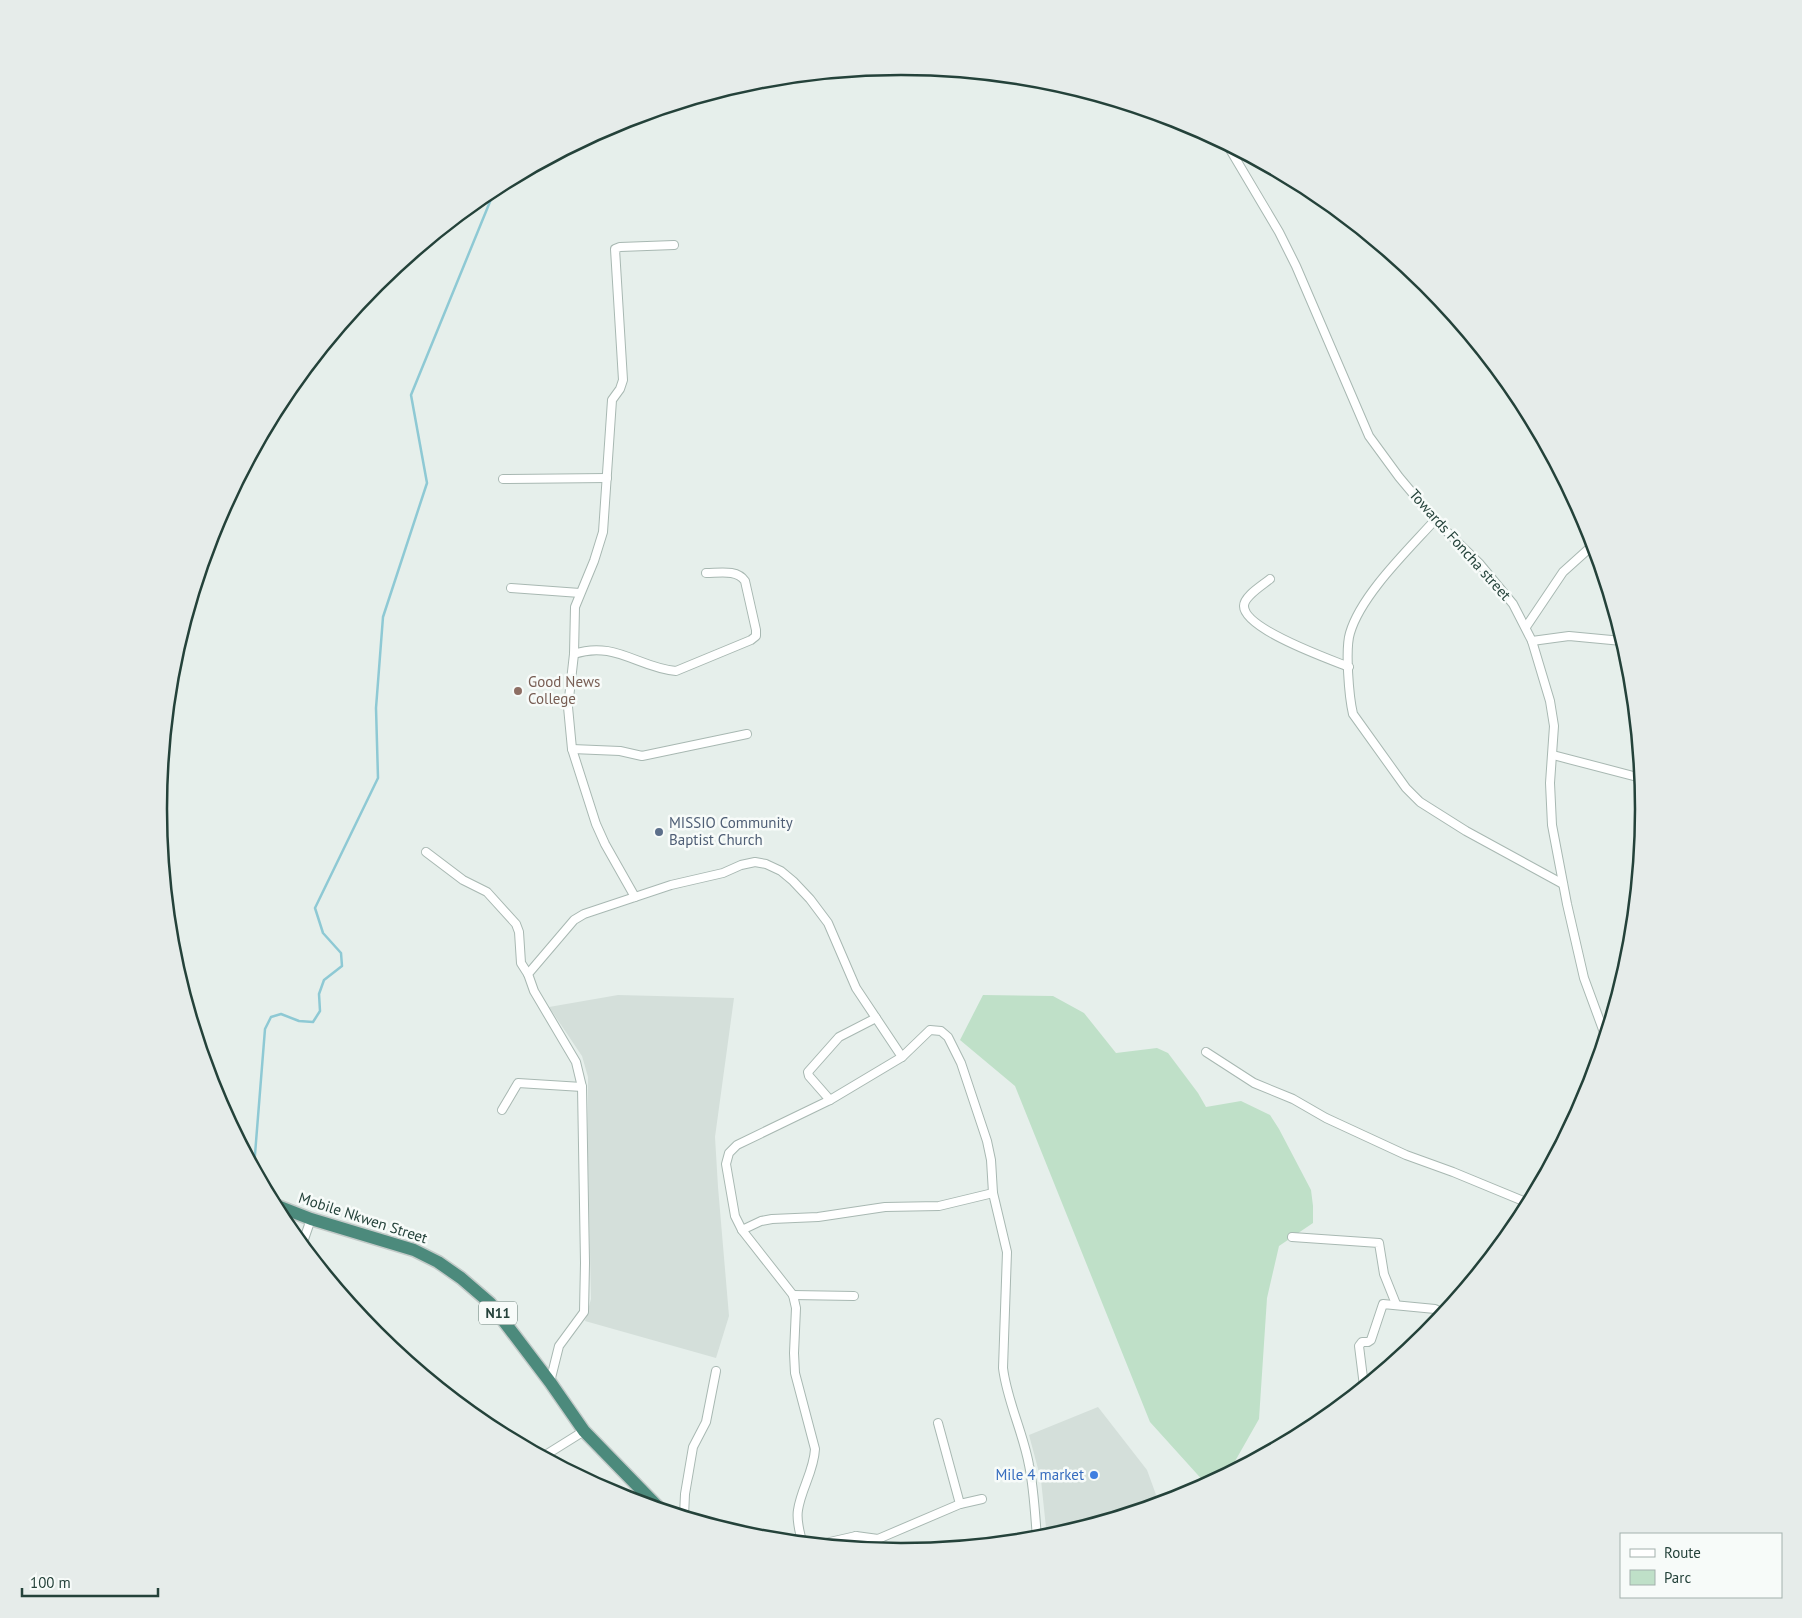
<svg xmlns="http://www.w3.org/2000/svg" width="1802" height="1618" font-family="'PT Sans',sans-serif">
	<rect width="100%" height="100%" fill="#e6efeb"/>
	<g fill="#d4dfda">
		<polygon points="618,995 734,998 715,1137 718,1187 729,1316 716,1358 585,1321 591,1299 588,1157 588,1077 582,1056 549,1007"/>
		<polygon points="1098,1407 1147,1470 1159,1503 1047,1537 1041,1480 1029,1435"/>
	</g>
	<polygon fill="#bfe0c8" points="983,995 1053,996 1084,1013 1116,1053 1157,1048 1168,1053 1198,1093 1206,1107 1241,1101 1270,1115 1279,1129 1311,1190 1313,1206 1313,1223 1279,1246 1267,1298 1259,1419 1234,1463 1232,1470 1206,1484 1150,1422 1015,1086 960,1040"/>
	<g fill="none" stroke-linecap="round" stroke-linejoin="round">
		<polyline stroke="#8ec9d4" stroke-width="2.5" points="254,1167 265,1029 271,1017 281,1014 299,1021 313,1022 320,1011 319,994 324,980 342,966 341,953 323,933 315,908 378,778 376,708 383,617 427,483 411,395 496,187"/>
		<g stroke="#a8b8b2" stroke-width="10">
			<g id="minor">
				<polyline points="1228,146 1279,232 1296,266 1369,436 1399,477 1435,520 1479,563 1513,604 1532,641 1550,701 1554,726 1550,783 1552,825 1567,904 1584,978 1605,1035"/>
				<polyline points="503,479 607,478"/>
				<path d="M1435,520C1408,550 1361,595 1350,633C1345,649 1349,697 1353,714L1406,788L1420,802L1466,831L1563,884"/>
				<path d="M1270,579C1263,585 1244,596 1244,606C1244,629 1329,659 1349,667"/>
				<polyline points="511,588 580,593"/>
				<polyline points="1526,627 1563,572 1593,545"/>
				<polyline points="1532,641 1569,636 1622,641"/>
				<path d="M574,654C614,640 639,668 676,671L751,640L756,636V630L745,581C737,569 719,573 706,573"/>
				<polyline points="572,749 620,751 642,756 747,734"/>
				<polyline points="1553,755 1641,778"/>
				<polyline points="426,852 463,880 487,892 516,924 519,932 521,963 528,974"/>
				<polyline points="635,897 605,844 596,824 572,749 568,707 574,654 575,607 594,561 603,532 612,400 620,389 623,380 615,249 620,247 674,245"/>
				<polyline points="1206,1052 1254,1083 1293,1099 1326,1118 1406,1155 1453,1172 1528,1203"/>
				<polyline points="830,1100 809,1076 808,1072 839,1037 876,1018"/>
				<polyline points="502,1110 518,1083 582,1087"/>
				<polyline points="742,1230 761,1221 772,1219 818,1217 885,1207 939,1206 993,1193"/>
				<polyline points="1292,1237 1379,1243 1384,1274 1396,1304"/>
				<polyline points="302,1245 311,1219"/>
				<polyline points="793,1295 854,1296"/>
				<polyline points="550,1382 559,1346 584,1312 585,1263 582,1087 576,1062 534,991 528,974 574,920 584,914 671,885 723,873 741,865 755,862 766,864 781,871 793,881 810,899 828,923 856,988 902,1057"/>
				<polyline points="1364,1386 1359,1346 1362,1342 1368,1342 1371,1340 1383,1304 1435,1309 1443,1313"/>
				<polyline points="938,1423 960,1504"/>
				<polyline points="544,1456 584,1431"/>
				<polyline points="684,1516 685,1494 693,1447 706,1422 716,1371"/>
				<polyline points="856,1536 867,1548"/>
				<path d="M802,1542C800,1532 796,1521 798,1510C801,1489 814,1471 815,1449L795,1373L794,1353L796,1308L793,1295L742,1230L735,1216L726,1164L729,1153L737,1145L830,1100L902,1057L930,1030L941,1031L948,1037L961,1063L987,1141L991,1160L993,1193L1007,1252L1003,1368C1007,1401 1023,1432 1029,1465C1034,1489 1035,1514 1037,1538"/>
				<polyline points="821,1544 856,1536 878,1539 960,1504 982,1499"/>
			</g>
		</g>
		<g stroke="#c2cac8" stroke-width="15">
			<polyline id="trunk" points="275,1205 311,1219 414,1250 438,1262 461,1278 490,1303 550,1382 584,1431 659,1508"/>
		</g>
		<use href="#minor" stroke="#fff" stroke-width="8"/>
		<use href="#trunk" stroke="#4c8a7c" stroke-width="12"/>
	</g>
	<circle fill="#8d6e63" stroke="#f7fbf9" stroke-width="2" cx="518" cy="691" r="5"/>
	<circle fill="#5c6f8a" stroke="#f7fbf9" stroke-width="2" cx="659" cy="832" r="5"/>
	<circle fill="#3f7fe0" stroke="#f7fbf9" stroke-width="2" cx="1094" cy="1475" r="5"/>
	<g text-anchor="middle" stroke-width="5" stroke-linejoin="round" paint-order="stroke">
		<rect fill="#f7fbf9" stroke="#637a73" stroke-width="1" x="479" y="1301.5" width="38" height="23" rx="4"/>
		<g font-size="14" font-weight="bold" fill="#24423a">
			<text x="498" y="1318">N11</text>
		</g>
		<g font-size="15" fill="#24423a" stroke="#f7fbf9">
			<text transform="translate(1460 545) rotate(48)" y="5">Towards Foncha street</text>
			<text transform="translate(363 1218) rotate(18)" y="5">Mobile Nkwen Street</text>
		</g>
		<g font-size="15" fill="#785e54" stroke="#f7fbf9" text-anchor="start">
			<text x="528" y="687">Good News<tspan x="528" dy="17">College</tspan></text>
		</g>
		<g font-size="15" fill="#4e5e75" stroke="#f7fbf9" text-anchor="start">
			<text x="669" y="828">MISSIO Community<tspan x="669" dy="17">Baptist Church</tspan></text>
		</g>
		<g font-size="15" fill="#366cbe" stroke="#f7fbf9" text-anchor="end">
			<text x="1084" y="1480">Mile 4 market</text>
		</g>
	</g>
	<path d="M0 0H1802V1618H0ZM167 809a734 734 0 1 1 1468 0a734 734 0 1 1-1468 0Z" fill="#e6ecea" fill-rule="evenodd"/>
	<path fill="none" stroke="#24423a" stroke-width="2.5" d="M167 809a734 734 0 1 1 1468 0a734 734 0 1 1-1468 0Z"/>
	<rect x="1620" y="1533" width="162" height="65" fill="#f7fbf9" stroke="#a3b1ad"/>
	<rect x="1630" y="1549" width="25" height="8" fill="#ffffff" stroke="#a3b1ad"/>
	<text x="1664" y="1558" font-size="15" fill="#24423a">Route</text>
	<rect x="1630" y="1570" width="25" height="15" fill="#bfe0c8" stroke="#a3b1ad"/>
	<text x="1664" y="1583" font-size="15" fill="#24423a">Parc</text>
	<path d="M22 1588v8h136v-8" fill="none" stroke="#24423a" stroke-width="2.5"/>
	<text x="30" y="1588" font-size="15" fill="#24423a" stroke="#f7fbf9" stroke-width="4" paint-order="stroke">100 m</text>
</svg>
